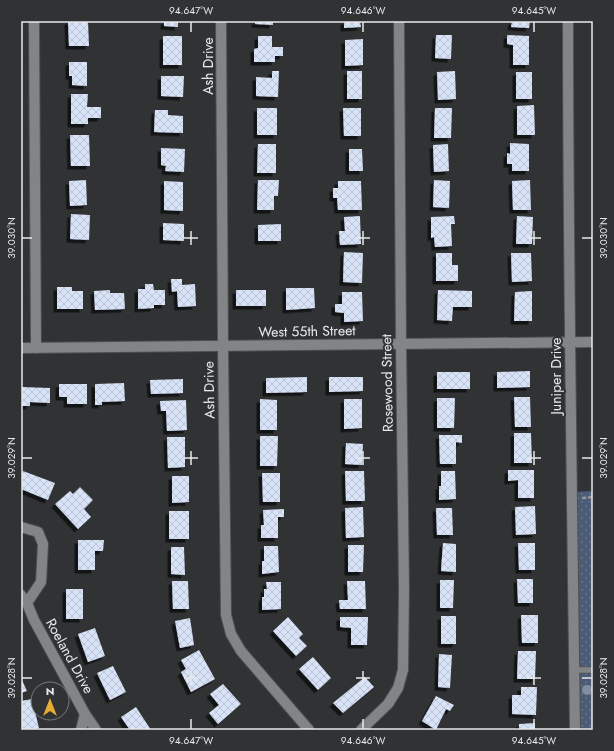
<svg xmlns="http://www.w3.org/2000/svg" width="614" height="751" font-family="Jost,sans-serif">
	<defs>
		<pattern id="park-dots" width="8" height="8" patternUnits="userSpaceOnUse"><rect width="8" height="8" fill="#4c5b76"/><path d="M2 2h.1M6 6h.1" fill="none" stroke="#66738a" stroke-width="1.8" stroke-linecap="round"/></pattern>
		<pattern id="building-cross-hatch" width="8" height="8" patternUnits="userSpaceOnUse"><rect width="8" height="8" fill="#d8e3f8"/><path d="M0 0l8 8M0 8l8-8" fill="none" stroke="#bbc4d4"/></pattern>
		<filter id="shadow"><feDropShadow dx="-3.5" dy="3.5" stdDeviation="0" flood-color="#0009"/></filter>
	</defs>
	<rect width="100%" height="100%" fill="#303234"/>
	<polygon fill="url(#park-dots)" points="593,491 593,730 575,730 571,492"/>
	<g fill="url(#building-cross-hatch)" filter="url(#shadow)">
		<polygon points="68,21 88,21 89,46 69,46"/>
		<polygon points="164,21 178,21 178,27 164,26"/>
		<polygon points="255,21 273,21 273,25 255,24"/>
		<polygon points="344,21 360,21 361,27 344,28"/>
		<polygon points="512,21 530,21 529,28 511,27"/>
		<polygon points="436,35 452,35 451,59 435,58"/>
		<polygon points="507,35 529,36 529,65 513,65 513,45 507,44"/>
		<rect x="163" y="36" width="19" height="29"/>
		<polygon points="258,36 272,36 272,47 283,47 283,56 275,56 275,62 254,62 254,49 258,48"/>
		<polygon points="363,39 363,65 345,66 345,40"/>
		<polygon points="69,62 87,62 87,86 72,85 72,76 69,76"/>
		<polygon points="272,71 279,71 278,97 256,96 256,77 272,78"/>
		<rect x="347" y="71" width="15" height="28"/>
		<polygon points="455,71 456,99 438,100 437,72"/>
		<rect x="516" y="72" width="16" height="27"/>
		<polygon points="161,76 184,76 183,97 161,96"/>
		<polygon points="71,94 88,94 87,107 101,107 101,118 88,118 88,124 71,124"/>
		<polygon points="534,105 535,135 517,135 517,106"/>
		<rect x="257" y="108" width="20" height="27"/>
		<polygon points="343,108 361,108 361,136 344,136"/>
		<polygon points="435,108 452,108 451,138 434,138"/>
		<polygon points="155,110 168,110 168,115 183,116 183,133 154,132"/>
		<polygon points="70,135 89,135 90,166 71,166"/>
		<polygon points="510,143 529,144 529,171 512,171 512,164 507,164 507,153 510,154"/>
		<polygon points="258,144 276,144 276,173 257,173"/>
		<polygon points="448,144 449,171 434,172 433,145"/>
		<polygon points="161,148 185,149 184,172 165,171 166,166 161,165"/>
		<polygon points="349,149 362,149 363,171 349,171"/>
		<polygon points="86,180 87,205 70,206 69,181"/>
		<polygon points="258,180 279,180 278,196 274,196 274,210 257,210"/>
		<polygon points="434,180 450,181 449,208 433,207"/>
		<polygon points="530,180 531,210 513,210 512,181"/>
		<polygon points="164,181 183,182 183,211 164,210"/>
		<polygon points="338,181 361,181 362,210 338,210 337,198 333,198 333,188 338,188"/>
		<polygon points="71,214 90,215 89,240 70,239"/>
		<polygon points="360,216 361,244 340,245 339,231 345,231 344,217"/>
		<polygon points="454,216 455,224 451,224 452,246 435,247 434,237 431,238 431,217"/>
		<polygon points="517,216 533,217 532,244 516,244"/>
		<polygon points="163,223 184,224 184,241 163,240"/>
		<polygon points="281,224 281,241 258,241 258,225"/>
		<polygon points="344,252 363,253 362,283 343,282"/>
		<polygon points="436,253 452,253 452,265 458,265 458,281 436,281"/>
		<polygon points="511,253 531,253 532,281 512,282"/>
		<polygon points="171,279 182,279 182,285 195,284 196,306 178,307 177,291 172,292"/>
		<polygon points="145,284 153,284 154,290 165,290 165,305 154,305 154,308 138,309 138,289 145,289"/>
		<polygon points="57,287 72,287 72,291 83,291 83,309 57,309"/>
		<polygon points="286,288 314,288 315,308 286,310"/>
		<polygon points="110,290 110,293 124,293 125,309 95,310 94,291"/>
		<rect x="236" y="290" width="30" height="16"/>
		<polygon points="438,290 472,291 472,307 453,307 452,321 437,320"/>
		<polygon points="532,291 532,321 514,321 515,292"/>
		<polygon points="342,292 362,292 363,321 344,322 344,313 335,312 335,304 342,304"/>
		<polygon points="530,371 530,387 497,388 497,372"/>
		<rect x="437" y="372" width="33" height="17"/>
		<polygon points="307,377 307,392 266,393 266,378"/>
		<polygon points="329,377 363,377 363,391 329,392"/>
		<polygon points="183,379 183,393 151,394 150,380"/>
		<polygon points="124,383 125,401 102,402 102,405 95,405 95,384"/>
		<polygon points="59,384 87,384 87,404 67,404 67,397 59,397"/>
		<polygon points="22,387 50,388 50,403 30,402 30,406 22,406"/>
		<polygon points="514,397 530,397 531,427 515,427"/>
		<polygon points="437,398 455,398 454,428 437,428"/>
		<polygon points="260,399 277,400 277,430 260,430"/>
		<polygon points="344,399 362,399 362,428 344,429"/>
		<polygon points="186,400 187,430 167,431 166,411 161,411 160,401"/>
		<polygon points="514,433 531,433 532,463 514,463"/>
		<polygon points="439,435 462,435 462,443 456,442 456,464 440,464"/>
		<polygon points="260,436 278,436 277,466 260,466"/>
		<polygon points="167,437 185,437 185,467 168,468"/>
		<polygon points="346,443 363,444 362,465 345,464"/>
		<polygon points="508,470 534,470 534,498 518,498 518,480 508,481"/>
		<polygon points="23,471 55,483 48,500 21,489 21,476"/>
		<polygon points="345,471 364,471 365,501 346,501"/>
		<polygon points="441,471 455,471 456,499 439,500 439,486 441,486"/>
		<polygon points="262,473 280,473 280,502 263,502"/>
		<polygon points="172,476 189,476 189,502 172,503"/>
		<polygon points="80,487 93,500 84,509 91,517 78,529 55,504 70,491 73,494"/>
		<polygon points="535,506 536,534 516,535 515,507"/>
		<polygon points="363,507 364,537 346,538 345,508"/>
		<polygon points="436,508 452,508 453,535 437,535"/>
		<polygon points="284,509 284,517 278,517 278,538 261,538 261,525 264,525 263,510"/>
		<rect x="169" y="511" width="20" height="28"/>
		<polygon points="78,540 104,540 103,551 95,551 95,570 78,570"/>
		<polygon points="443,543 456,544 456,572 441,571"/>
		<polygon points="518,543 535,543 535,570 519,570"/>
		<polygon points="348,545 364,545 363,572 348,572"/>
		<polygon points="264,546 278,546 279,572 262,574 262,561 264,561"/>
		<polygon points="171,547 184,547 185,575 171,574"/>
		<polygon points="517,579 533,579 533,603 518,603"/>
		<polygon points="440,580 454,580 453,608 440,608"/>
		<polygon points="172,581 188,581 189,609 173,609"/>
		<polygon points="347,581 365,581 366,609 340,609 339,600 348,600"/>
		<polygon points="266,582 281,582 281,609 262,610 262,597 264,597 264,589 267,589"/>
		<rect x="66" y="589" width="17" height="30"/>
		<polygon points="521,615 538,615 538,643 522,643"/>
		<rect x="441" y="616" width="15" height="28"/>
		<polygon points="288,617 303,634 299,638 307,646 296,656 273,631"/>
		<polygon points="340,617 368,617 367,645 351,645 351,628 340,627"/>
		<polygon points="190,618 194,645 180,648 175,621"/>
		<polygon points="95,628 105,656 88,662 78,634"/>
		<polygon points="199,650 215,679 191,692 181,672 186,669 181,660"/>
		<polygon points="518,651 536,651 535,679 517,679"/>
		<polygon points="439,654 452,655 450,688 438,687"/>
		<polygon points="313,657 331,678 318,690 299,669"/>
		<polygon points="113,666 126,692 110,700 97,673"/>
		<polygon points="365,677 374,687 343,713 333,703"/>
		<polygon points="21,678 27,691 21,693"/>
		<polygon points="223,684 241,704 218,724 209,713 219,705 210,694"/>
		<polygon points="521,687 537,687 536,715 512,714 512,695 521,695"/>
		<polygon points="436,696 454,705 450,711 446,709 436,730 422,721"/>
		<polygon points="32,699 39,728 32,730 21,730 21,701"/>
		<polygon points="136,707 151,730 130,730 121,717"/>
		<polygon points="535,723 535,730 519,730 519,724"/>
	</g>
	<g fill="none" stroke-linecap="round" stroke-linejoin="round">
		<g stroke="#4e5052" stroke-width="7">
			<polyline id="service" points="574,670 593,670"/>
		</g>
		<g stroke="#4e5052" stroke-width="12">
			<g id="minor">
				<polyline points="34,21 36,348"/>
				<polyline points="221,21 223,346 226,615 231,634 241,651 309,730"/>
				<path d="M568,21C568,257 572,494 575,730"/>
				<polyline points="21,527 38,532 43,544 41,582 27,603"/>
				<polyline points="21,595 27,603 34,620 85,714 96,730"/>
				<polyline points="81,730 85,714"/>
				<polyline points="361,730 388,704 398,688 403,670 404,589 401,343 399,21"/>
			</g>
		</g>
		<g stroke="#4e5052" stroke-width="12">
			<polyline id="tertiary" points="21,348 593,342"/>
		</g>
		<polyline stroke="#959698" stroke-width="2.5" stroke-dasharray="4 2" stroke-linecap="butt" points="582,498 593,497"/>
		<use href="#service" stroke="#828486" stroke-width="5.5"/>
		<use href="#minor" stroke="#828486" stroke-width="10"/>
		<use href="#tertiary" stroke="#828486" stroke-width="10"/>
	</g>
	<circle fill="#828d9f" cx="587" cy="690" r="5"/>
	<path fill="none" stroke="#e8e9ea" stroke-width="1.5" d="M191,22V32M363,22V32M534,22V32M191,231V245M363,231V245M534,231V245M22,238H32M184,238H198M356,238H370M527,238H541M582,238H592M191,451V465M363,451V465M534,451V465M22,458H32M184,458H198M356,458H370M527,458H541M582,458H592M191,671V685M363,671V685M534,671V685M22,678H32M184,678H198M356,678H370M527,678H541M582,678H592M191,719V729M363,719V729M534,719V729"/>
	<g text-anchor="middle" stroke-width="4" stroke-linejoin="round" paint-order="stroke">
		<g font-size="14" fill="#e8e9ea" stroke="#303234">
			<text transform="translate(208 66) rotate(-90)" y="5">Ash Drive</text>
			<text transform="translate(307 331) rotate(-1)" y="5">West 55th Street</text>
			<text transform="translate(556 376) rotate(-90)" y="5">Juniper Drive</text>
			<text transform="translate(387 383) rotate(-91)" y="5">Rosewood Street</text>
			<text transform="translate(209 390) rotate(-91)" y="5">Ash Drive</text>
			<text transform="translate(70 656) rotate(61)" y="5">Roeland Drive</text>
		</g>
	</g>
	<rect width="614" height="751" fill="none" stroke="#303234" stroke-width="44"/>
	<g transform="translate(50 701)"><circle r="19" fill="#303234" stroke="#7a7b7d"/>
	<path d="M0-3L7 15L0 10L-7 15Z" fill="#e5ad35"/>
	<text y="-6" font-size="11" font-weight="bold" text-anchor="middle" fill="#e8e9ea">N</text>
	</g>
	<rect x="22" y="22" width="570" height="707" fill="none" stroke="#e8e9ea" stroke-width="1.5"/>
	<g font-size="10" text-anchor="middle" fill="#e8e9ea">
		<text x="191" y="14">94.647°W</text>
		<text x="363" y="14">94.646°W</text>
		<text x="534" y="14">94.645°W</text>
		<text transform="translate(11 238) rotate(-90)" y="4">39.030°N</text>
		<text transform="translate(603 238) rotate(-90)" y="4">39.030°N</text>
		<text transform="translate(11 458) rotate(-90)" y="4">39.029°N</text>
		<text transform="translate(603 458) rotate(-90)" y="4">39.029°N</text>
		<text transform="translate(11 678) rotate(-90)" y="4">39.028°N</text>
		<text transform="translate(603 678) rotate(-90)" y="4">39.028°N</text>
		<text x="191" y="744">94.647°W</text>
		<text x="363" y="744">94.646°W</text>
		<text x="534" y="744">94.645°W</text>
	</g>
</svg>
